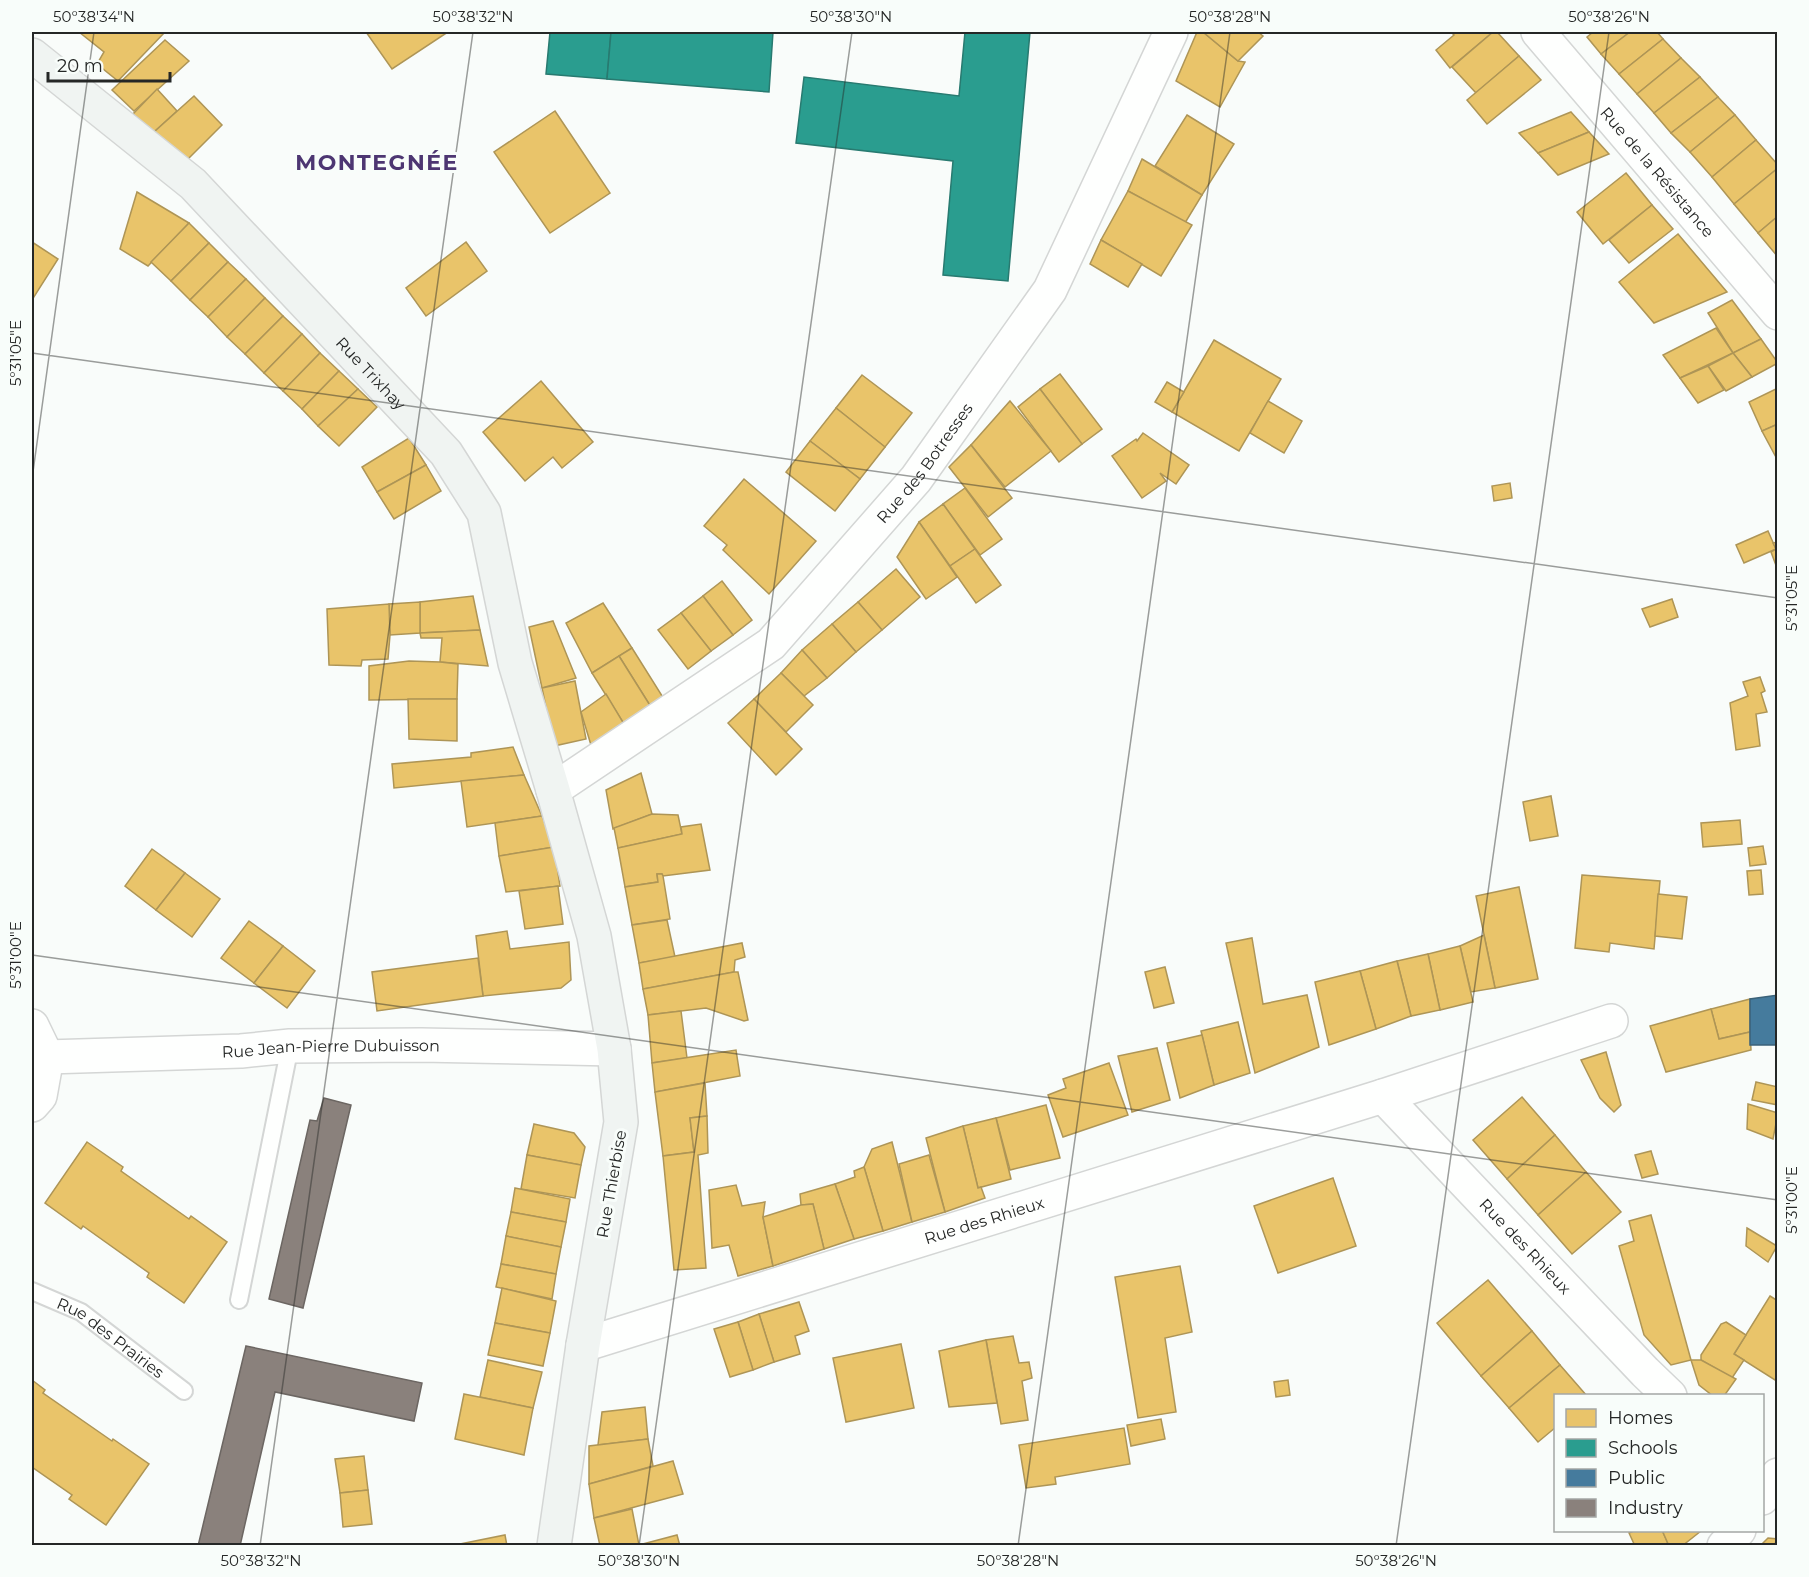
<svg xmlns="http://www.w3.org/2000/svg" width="1809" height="1577" font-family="Montserrat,sans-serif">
	<rect width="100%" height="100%" fill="#f9fcfa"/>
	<g fill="#e9c46a" stroke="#ae9556" stroke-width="1.5">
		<polygon points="79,32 165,32 118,81 97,64 104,52"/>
		<polygon points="366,32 448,32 392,69"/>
		<polygon points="1197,32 1203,32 1238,61 1245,62 1220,107 1176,81"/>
		<polygon points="1203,32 1258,32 1263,36 1238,61"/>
		<polygon points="1451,32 1493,32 1450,68 1436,50 1454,35"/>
		<polygon points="1493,32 1497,32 1519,56 1476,93 1452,67"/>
		<polygon points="1593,32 1630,32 1601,54 1587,37"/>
		<polygon points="1630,32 1657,32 1663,39 1619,74 1601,54"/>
		<polygon points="1663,39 1681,58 1637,94 1619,74"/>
		<polygon points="165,40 189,61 134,111 112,90"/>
		<polygon points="1519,56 1541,80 1487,124 1467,100"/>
		<polygon points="1681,58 1700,77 1654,113 1637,94"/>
		<polygon points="1700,77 1718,97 1671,133 1654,113"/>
		<polygon points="157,89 177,111 154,132 133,114"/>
		<polygon points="194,96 222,125 186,161 154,132"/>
		<polygon points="1718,97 1735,115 1690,152 1671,133"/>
		<polygon points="555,111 610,193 550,233 494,152"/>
		<polygon points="1571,112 1589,132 1538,153 1519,133"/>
		<polygon points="1187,115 1234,144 1202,195 1155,166"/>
		<polygon points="1735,115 1756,140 1712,177 1690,152"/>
		<polygon points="1589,132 1609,154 1558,175 1538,153"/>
		<polygon points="1756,140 1778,165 1778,168 1734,204 1712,177"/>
		<polygon points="1142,159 1202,195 1185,223 1128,191"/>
		<polygon points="1778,168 1778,216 1758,233 1734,204"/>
		<polygon points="1626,173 1652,205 1603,244 1577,212"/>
		<polygon points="1128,191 1192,225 1161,276 1101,240"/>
		<polygon points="137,192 189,223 148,266 120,249"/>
		<polygon points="1652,205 1673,229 1629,263 1609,240"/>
		<polygon points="1778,216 1778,257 1758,233"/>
		<polygon points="189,223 209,243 171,281 151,262"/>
		<polygon points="1678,234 1727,292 1654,323 1619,282"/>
		<polygon points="1101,240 1142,264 1128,287 1090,264"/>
		<polygon points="32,242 58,259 32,300"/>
		<polygon points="466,242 487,271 426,316 406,288"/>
		<polygon points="209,243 228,262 190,300 171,281"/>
		<polygon points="228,262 246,279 208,317 190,300"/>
		<polygon points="246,279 265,298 227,337 208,317"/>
		<polygon points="265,298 283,316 245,354 227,337"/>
		<polygon points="1732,300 1761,339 1733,353 1708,313"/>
		<polygon points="283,316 302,334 264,373 245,354"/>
		<polygon points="1716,328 1733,353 1680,378 1663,355"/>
		<polygon points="302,334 320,353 283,391 264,373"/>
		<polygon points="1761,339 1778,363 1752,377 1733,353"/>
		<polygon points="1214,340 1281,379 1239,451 1172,412"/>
		<polygon points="320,353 339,371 302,409 283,391"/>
		<polygon points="1733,353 1752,377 1726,391 1708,366"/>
		<polygon points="1708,366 1724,390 1698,403 1680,378"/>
		<polygon points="339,371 358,389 318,426 302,409"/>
		<polygon points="1060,374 1102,429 1082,444 1040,389"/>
		<polygon points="862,375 912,413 885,447 836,408"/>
		<polygon points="541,381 593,442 562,468 553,457 525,481 483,432"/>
		<polygon points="1167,382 1184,392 1172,412 1155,402"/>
		<polygon points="1778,388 1778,424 1762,431 1749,402"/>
		<polygon points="358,389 377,407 339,446 318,426"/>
		<polygon points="1040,389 1082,444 1059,462 1018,407"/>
		<polygon points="1010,401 1051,451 1005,487 971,445"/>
		<polygon points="1268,401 1302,421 1284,453 1250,433"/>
		<polygon points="836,408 885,447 860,479 810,441"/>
		<polygon points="1778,424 1778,461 1762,431"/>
		<polygon points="1143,433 1189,465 1176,484 1160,473 1166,481 1142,498 1112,456 1136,439 1137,441"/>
		<polygon points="409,438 426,465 377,492 362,467"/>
		<polygon points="810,441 860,479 835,511 786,472"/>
		<polygon points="971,445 1012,498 988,517 949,467"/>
		<polygon points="426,465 441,491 394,519 377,492"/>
		<polygon points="744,479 816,541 769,594 723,550 727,545 704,526"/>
		<polygon points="1510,483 1512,498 1494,501 1492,486"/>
		<polygon points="965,488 1002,539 980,555 943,504"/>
		<polygon points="943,504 975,549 950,566 919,522"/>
		<polygon points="919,522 957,577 926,599 897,557"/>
		<polygon points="1768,531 1776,549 1744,563 1736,545"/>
		<polygon points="1778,542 1778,568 1777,568 1771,552 1776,549 1773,543"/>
		<polygon points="975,549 1001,585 976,603 950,566"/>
		<polygon points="896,569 920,597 882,630 858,602"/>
		<polygon points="722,581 752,620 733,635 703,596"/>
		<polygon points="473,596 480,630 420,633 420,602"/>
		<polygon points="703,596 733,635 711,651 681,613"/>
		<polygon points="1672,599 1678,617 1650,627 1642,609"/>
		<polygon points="420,602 420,633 390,635 389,604"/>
		<polygon points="858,602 882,630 856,652 832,624"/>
		<polygon points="603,603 632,648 592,673 566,623"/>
		<polygon points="389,604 390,635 388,659 362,660 361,666 329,665 327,609"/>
		<polygon points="681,613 711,651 688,669 658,630"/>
		<polygon points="553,621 576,678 542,688 529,627"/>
		<polygon points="832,624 856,652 827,678 802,650"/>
		<polygon points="480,630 488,666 440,662 442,638 421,638 420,633"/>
		<polygon points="632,648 664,699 651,707 619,656"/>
		<polygon points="802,650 827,678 804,696 781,673"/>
		<polygon points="619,656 651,707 624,724 592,673"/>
		<polygon points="409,661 440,662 458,664 457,699 369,700 369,666"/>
		<polygon points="781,673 813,705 786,732 754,699"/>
		<polygon points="1760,677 1765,691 1761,693 1767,712 1756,714 1760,746 1736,750 1730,703 1748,696 1743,682"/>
		<polygon points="575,681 586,739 554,746 542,688"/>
		<polygon points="606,694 624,724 591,745 581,712"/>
		<polygon points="408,699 457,699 457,741 409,739"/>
		<polygon points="754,699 802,749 776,775 728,723"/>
		<polygon points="513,747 524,775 394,788 392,764 471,757 471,753"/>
		<polygon points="641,773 652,814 613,829 606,790"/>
		<polygon points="524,775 542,816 467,827 461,781"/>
		<polygon points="1551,796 1558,836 1530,841 1523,802"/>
		<polygon points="652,814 678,815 682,834 618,848 614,828"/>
		<polygon points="542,816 554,847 499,856 495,823"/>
		<polygon points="1740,820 1742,844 1703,847 1701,823"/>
		<polygon points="701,824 710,870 663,876 662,874 657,874 658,882 625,887 618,848 682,834 681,827"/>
		<polygon points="1763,846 1766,864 1750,866 1748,848"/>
		<polygon points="554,847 560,886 506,892 499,856"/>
		<polygon points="152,849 185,873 156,910 125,886"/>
		<polygon points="1761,870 1763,894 1749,895 1747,871"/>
		<polygon points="185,873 220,899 192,937 156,910"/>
		<polygon points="657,874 662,874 663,876 670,919 632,925 625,887 658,882"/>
		<polygon points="1582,875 1660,881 1654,949 1610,943 1609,952 1575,948"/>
		<polygon points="558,886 563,924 525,929 519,891"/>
		<polygon points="1519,887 1538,979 1495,988 1476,896"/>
		<polygon points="1658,894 1687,897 1682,939 1655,936"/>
		<polygon points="667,920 675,957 639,963 632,925"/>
		<polygon points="249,921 283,946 254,983 221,958"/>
		<polygon points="507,931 510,949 569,942 571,980 561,988 483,996 476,936"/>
		<polygon points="1484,935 1495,988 1471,992 1460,946"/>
		<polygon points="1252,938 1263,1004 1307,995 1319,1047 1255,1073 1226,943"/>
		<polygon points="742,943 745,957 735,960 734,972 643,989 639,963"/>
		<polygon points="283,946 315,971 287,1008 254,983"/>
		<polygon points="1460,946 1473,1002 1440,1010 1428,954"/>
		<polygon points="1428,954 1440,1010 1411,1016 1397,961"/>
		<polygon points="478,958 483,996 377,1011 372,972"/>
		<polygon points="1397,961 1411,1016 1376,1029 1360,971"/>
		<polygon points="1165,967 1174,1003 1154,1008 1145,972"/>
		<polygon points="1360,971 1376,1029 1329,1045 1315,982"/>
		<polygon points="734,972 738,972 748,1020 744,1021 706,1008 648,1015 643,989"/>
		<polygon points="1750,999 1750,1032 1719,1039 1711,1009"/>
		<polygon points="1711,1009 1719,1039 1750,1032 1751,1050 1666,1072 1650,1026"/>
		<polygon points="681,1011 687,1058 652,1063 648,1015"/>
		<polygon points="1238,1022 1250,1073 1214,1085 1201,1031"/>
		<polygon points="1202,1035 1214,1085 1180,1098 1167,1043"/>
		<polygon points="1157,1048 1170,1100 1132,1112 1118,1056"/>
		<polygon points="736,1050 740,1076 655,1092 652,1063"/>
		<polygon points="1606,1052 1621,1105 1614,1112 1600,1098 1581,1060"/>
		<polygon points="1109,1063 1128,1115 1063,1137 1048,1095 1066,1088 1063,1079"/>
		<polygon points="1756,1082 1778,1087 1778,1105 1752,1100"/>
		<polygon points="705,1083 707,1116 690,1118 694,1152 663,1156 655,1092"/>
		<polygon points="1522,1097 1555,1135 1507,1179 1473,1140"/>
		<polygon points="1748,1104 1778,1113 1773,1139 1747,1129"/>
		<polygon points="1046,1105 1060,1158 1010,1170 996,1118"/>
		<polygon points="707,1116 708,1153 698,1155 706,1268 674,1270 663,1156 694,1152 690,1118"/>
		<polygon points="996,1118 1011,1179 978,1188 963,1126"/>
		<polygon points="534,1124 574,1133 585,1147 581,1165 527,1155"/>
		<polygon points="963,1126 978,1188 981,1187 985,1198 945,1212 926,1138"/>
		<polygon points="1555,1135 1586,1172 1538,1215 1507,1179"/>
		<polygon points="87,1142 123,1167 121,1171 189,1219 191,1216 227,1242 184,1303 147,1277 149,1273 83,1226 81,1229 45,1203"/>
		<polygon points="892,1142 912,1222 883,1231 864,1167 872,1149"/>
		<polygon points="1651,1151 1658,1174 1642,1178 1635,1155"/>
		<polygon points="527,1155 581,1165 575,1198 521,1189"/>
		<polygon points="929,1155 945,1212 912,1222 899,1164"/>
		<polygon points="864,1167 883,1231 854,1239 835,1184 855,1177 854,1171"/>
		<polygon points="1586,1172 1621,1212 1572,1254 1538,1215"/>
		<polygon points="1333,1178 1356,1246 1278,1273 1254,1206"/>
		<polygon points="835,1184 854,1239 824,1249 813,1204 801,1205 800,1194"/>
		<polygon points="736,1185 742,1206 765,1202 763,1217 773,1266 738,1276 729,1245 712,1248 709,1190"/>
		<polygon points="515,1188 570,1199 566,1222 511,1212"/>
		<polygon points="813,1204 824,1249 773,1266 763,1217 801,1205"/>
		<polygon points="511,1212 566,1222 561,1247 506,1236"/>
		<polygon points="1651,1215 1691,1360 1671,1365 1644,1335 1619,1246 1634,1241 1629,1221"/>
		<polygon points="1747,1228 1777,1246 1768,1262 1746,1246"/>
		<polygon points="506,1236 561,1247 556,1274 501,1264"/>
		<polygon points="501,1264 556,1274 552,1299 496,1287"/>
		<polygon points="1180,1266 1192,1332 1165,1338 1176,1412 1138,1418 1115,1277"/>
		<polygon points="1488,1280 1532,1331 1481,1376 1437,1323"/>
		<polygon points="502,1288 556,1301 550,1333 495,1323"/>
		<polygon points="1770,1296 1778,1301 1778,1376 1775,1380 1734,1354"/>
		<polygon points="799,1302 809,1331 795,1336 800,1354 774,1362 759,1314"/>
		<polygon points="759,1314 774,1362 753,1370 738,1322"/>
		<polygon points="738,1322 753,1370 730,1377 714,1329"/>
		<polygon points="1726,1322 1746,1335 1734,1354 1744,1360 1732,1378 1701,1360 1701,1355 1716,1332 1721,1324"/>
		<polygon points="495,1323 550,1333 543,1366 488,1355"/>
		<polygon points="1532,1331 1560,1365 1509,1408 1481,1376"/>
		<polygon points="1013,1336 1019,1363 1029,1362 1032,1378 1022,1381 1028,1420 1001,1424 986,1340"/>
		<polygon points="986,1340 997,1403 949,1407 939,1351"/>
		<polygon points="901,1344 914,1408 846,1422 833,1358"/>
		<polygon points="488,1360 542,1372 533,1408 480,1397"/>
		<polygon points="1691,1360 1701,1360 1736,1379 1724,1396 1713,1396 1699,1385"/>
		<polygon points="1560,1365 1587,1396 1556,1396 1556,1427 1538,1442 1509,1408"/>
		<polygon points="32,1380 45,1390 43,1393 112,1441 113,1439 149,1464 106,1525 69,1499 72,1495 32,1467"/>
		<polygon points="1288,1380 1290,1395 1276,1397 1274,1382"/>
		<polygon points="464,1394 533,1408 524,1455 455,1439"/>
		<polygon points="645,1407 648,1439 598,1445 602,1412"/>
		<polygon points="1161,1419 1165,1439 1131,1446 1127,1425"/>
		<polygon points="1124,1428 1130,1464 1055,1477 1056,1484 1026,1488 1019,1445"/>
		<polygon points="648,1439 653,1466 589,1484 589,1446"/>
		<polygon points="364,1456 368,1490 340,1493 335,1459"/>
		<polygon points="673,1461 683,1494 594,1518 589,1484"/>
		<polygon points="368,1490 372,1524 343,1527 340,1493"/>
		<polygon points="632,1509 639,1545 600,1546 594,1518"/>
		<polygon points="1636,1530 1662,1530 1669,1546 1635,1546 1629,1533"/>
		<polygon points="1662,1530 1701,1530 1701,1531 1682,1546 1669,1546"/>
		<polygon points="505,1535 507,1546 455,1545"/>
		<polygon points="677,1535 680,1546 637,1546 639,1545"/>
		<polygon points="1768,1538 1778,1539 1778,1546 1760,1546"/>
	</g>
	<g fill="#2a9d8f" stroke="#287a70" stroke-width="1.5">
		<polygon points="550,32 611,32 607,79 546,74"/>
		<polygon points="611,32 773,32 769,92 607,79"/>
		<polygon points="965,32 1030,32 1008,281 943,275 953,161 796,143 804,77 959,96"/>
	</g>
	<polygon fill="#457b9d" stroke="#3b6279" stroke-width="1.5" points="1778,995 1778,1045 1750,1045 1750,999"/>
	<g fill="#8a817c" stroke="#6c6662" stroke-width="1.5">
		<polygon points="324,1098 351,1105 303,1308 269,1299 310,1120 317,1121"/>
		<polygon points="246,1346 422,1383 414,1421 275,1392 240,1546 198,1546"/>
	</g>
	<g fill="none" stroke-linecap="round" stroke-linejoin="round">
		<g stroke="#d4d6d5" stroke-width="20">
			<g id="lane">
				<path id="s1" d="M32,1291L81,1312L184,1391"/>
				<polyline points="239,1300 290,1046"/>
			</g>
		</g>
		<g stroke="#d4d6d5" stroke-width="36">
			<g id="street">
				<path id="s2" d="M1538,32L1778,313"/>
				<path id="s3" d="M553,790L771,644L916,479L1050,290L1171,32"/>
				<polyline points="32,1026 47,1057 40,1096 32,1105"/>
				<path id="s4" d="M47,1057L241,1051L290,1046L421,1045L614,1049"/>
				<path id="s5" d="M1383,1096L1645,1372L1670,1396"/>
				<path id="s6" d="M583,1345L1383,1096L1611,1021"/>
				<polyline points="1762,1498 1778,1475"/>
				<polyline points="1724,1546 1739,1530"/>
			</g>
		</g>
		<g stroke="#d4d6d5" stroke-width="36">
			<g id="secondary">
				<path id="s7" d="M32,55L193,184L446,453L484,513L515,663L553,790L594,936L614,1049L621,1122L583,1345L554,1546"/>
			</g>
		</g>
		<use href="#lane" stroke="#fefffe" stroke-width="16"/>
		<use href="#street" stroke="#fefffe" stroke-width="33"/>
		<use href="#secondary" stroke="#f0f4f2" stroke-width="33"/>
	</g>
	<path fill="none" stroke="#252726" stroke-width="1.5" stroke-opacity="0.45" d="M32,353L1778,598M32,479L94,32M32,955L1778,1200M260,1546L473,32M639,1546L852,32M1018,1546L1230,32M1396,1546L1609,32M1775,1546L1778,1527"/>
	<g text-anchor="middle" stroke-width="6" stroke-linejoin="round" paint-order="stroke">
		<g font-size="16" fill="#252726" stroke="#f8fdfa">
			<text dy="6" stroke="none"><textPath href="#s2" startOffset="184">Rue de la Résistance</textPath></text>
			<text dy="6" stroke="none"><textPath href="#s7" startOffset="466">Rue Trixhay</textPath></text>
			<text dy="6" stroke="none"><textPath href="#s3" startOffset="500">Rue des Botresses</textPath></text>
			<text dy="6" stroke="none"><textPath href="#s4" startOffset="284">Rue Jean-Pierre Dubuisson</textPath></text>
			<text transform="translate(611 1184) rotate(-80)" y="6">Rue Thierbise</text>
			<text dy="6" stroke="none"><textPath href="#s6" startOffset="420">Rue des Rhieux</textPath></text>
			<text dy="6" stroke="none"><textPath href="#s5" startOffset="207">Rue des Rhieux</textPath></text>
			<text dy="6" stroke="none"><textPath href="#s1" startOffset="92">Rue des Prairies</textPath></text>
		</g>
		<g font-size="22" font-weight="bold" letter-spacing="1.5" fill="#4d3672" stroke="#f8fdfa">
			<text x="377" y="170">MONTEGNÉE</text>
		</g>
	</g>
	<rect width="1809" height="1577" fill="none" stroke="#f8fdfa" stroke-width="66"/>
	<rect x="1554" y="1394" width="210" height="138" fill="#f8fdfa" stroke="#a4a7a5" stroke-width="1.5"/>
	<rect x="1566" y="1409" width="30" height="18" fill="#e9c46a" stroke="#a4a7a5" stroke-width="1.5"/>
	<text x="1608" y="1424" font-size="18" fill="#252726">Homes</text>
	<rect x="1566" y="1439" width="30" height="18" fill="#2a9d8f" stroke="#a4a7a5" stroke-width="1.5"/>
	<text x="1608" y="1454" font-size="18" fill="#252726">Schools</text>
	<rect x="1566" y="1469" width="30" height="18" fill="#457b9d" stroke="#a4a7a5" stroke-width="1.5"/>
	<text x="1608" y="1484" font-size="18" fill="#252726">Public</text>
	<rect x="1566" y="1499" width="30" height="18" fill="#8a817c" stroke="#a4a7a5" stroke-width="1.5"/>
	<text x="1608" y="1514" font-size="18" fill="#252726">Industry</text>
	<path d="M48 72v9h122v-9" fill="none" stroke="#252726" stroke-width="3"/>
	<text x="57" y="72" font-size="18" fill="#252726" stroke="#f8fdfa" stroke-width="4.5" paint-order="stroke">20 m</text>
	<rect x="33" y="33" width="1743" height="1511" fill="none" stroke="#252726" stroke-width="2"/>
	<g font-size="15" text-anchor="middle" fill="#252726">
		<text x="94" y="22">50°38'34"N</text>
		<text x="473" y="22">50°38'32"N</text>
		<text x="851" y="22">50°38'30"N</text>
		<text x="1230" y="22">50°38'28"N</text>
		<text x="1609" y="22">50°38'26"N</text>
		<text transform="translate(16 353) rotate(-90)" y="5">5°31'05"E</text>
		<text transform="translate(1792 598) rotate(-90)" y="5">5°31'05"E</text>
		<text transform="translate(16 955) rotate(-90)" y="5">5°31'00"E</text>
		<text transform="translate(1792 1200) rotate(-90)" y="5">5°31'00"E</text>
		<text x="261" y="1566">50°38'32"N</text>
		<text x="639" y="1566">50°38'30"N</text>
		<text x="1018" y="1566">50°38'28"N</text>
		<text x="1396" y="1566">50°38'26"N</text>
	</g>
</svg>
